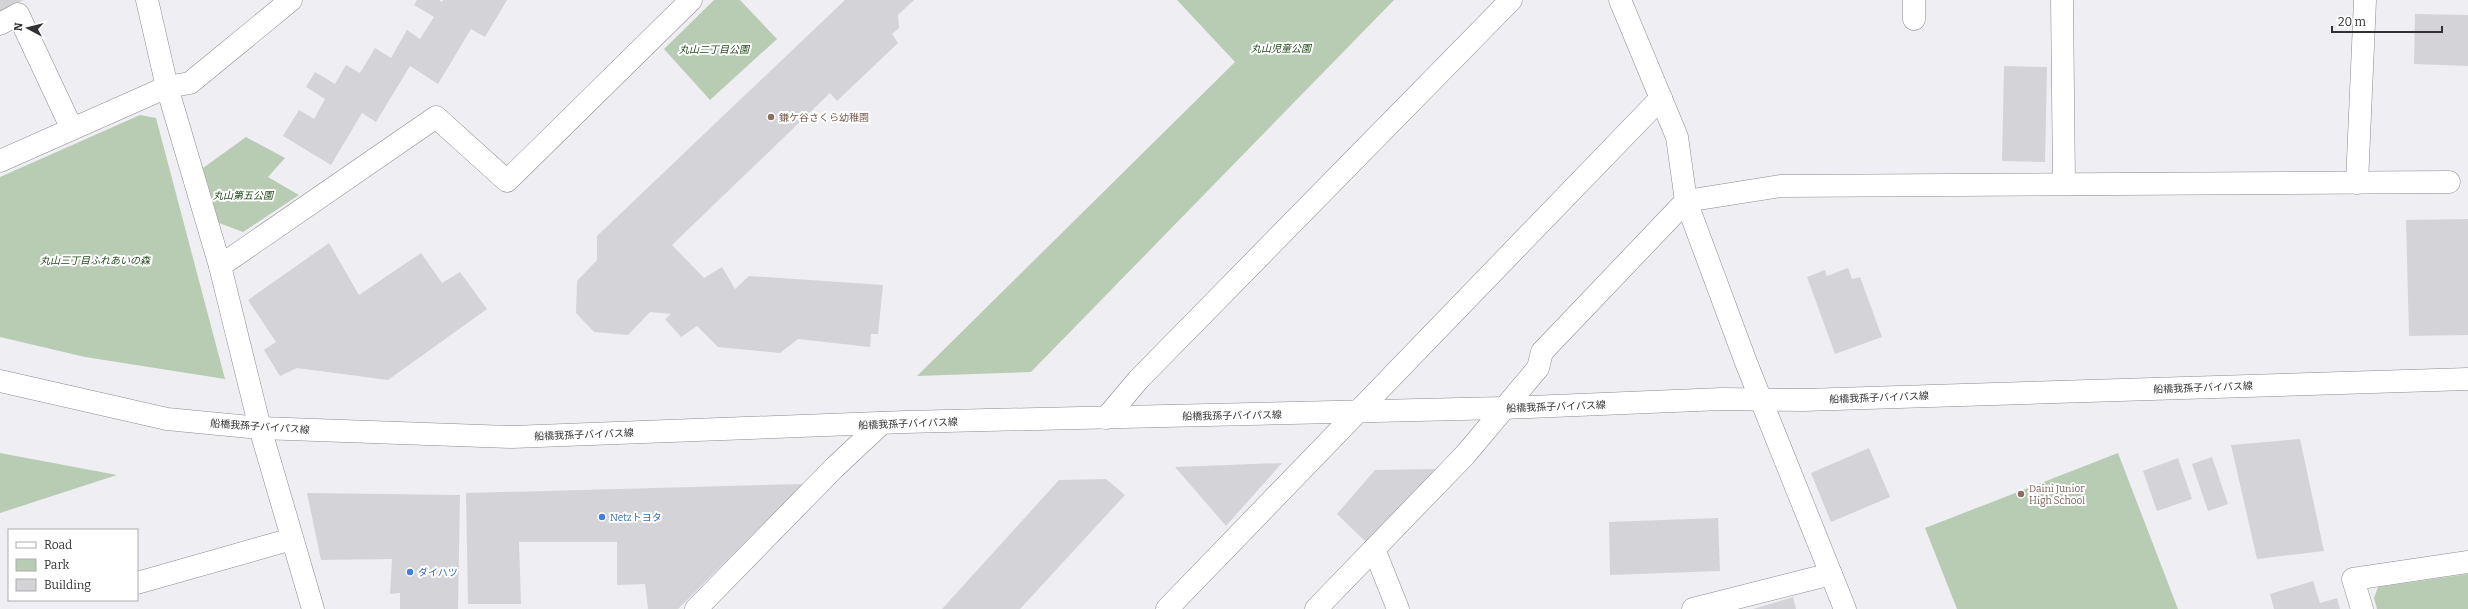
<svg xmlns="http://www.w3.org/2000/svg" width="2468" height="609" font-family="Bitter,'Noto Sans JP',serif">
	<rect width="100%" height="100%" fill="#efeff3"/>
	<g fill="#b8ccb4">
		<polygon points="714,0 740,0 777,39 710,100 664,49"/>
		<polygon points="1177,0 1394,0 1031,372 917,376 1235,62"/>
		<polygon points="140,115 156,118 225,379 85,357 0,337 0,177"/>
		<polygon points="246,137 285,158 268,177 299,195 243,232 219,223 203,168"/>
		<polygon points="0,453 117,475 0,513"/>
		<polygon points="2118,453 2178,609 1957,609 1925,528"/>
		<polygon points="2468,574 2468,609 2377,609 2374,598 2378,587"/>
	</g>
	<g fill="#d4d4d8">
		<polygon points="0,0 24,0 0,12"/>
		<polygon points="417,0 439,0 442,2 443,0 507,0 485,37 471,29 438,84 410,66 376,122 362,113 331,165 283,136 299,110 314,119 325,99 306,87 315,72 335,84 346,65 360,73 375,48 391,58 407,30 420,39 434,17 414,5"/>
		<polygon points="845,0 914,0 898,15 899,28 892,34 898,43 837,101 830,93 672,245 704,278 722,267 735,289 749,276 883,285 878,334 871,334 870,347 798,339 780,353 718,347 697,326 681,337 665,319 671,314 650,312 628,335 594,332 576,313 577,281 597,260 597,236"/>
		<polygon points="2415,14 2468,15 2468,66 2414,64"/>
		<polygon points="2004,66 2047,67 2045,162 2002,161"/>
		<polygon points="2468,219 2468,335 2409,336 2406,220"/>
		<polygon points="329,243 359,295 421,253 442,283 460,272 487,309 388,380 297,368 280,376 264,350 276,342 248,300"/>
		<polygon points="1848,268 1852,279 1860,277 1882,337 1835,354 1807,277 1825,270 1827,276"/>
		<polygon points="2300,439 2324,551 2257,559 2231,445"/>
		<polygon points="1869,448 1890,497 1831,522 1811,473"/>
		<polygon points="2212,457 2228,504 2208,511 2192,464"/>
		<polygon points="2178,458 2192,499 2157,511 2143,471"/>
		<polygon points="1282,463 1226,526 1175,467"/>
		<polygon points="1438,469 1368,544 1337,514 1375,470"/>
		<polygon points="1106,479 1125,495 1020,609 942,609 1059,480"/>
		<polygon points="803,484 678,609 648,609 645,584 617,585 617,542 519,542 521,604 468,604 466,493"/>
		<polygon points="307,493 460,495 458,609 400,609 400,593 390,594 392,559 321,560"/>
		<polygon points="1718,518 1720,571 1610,575 1609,522"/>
		<polygon points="2313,581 2320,603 2337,598 2340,609 2274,609 2270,594"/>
		<polygon points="1793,597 1796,609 1753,609"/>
	</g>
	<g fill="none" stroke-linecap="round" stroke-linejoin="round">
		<g stroke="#8a8b8e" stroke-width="23">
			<g id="minor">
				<polyline points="147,0 167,87 220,266 260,428 313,609"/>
				<polyline points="1620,0 1677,137 1686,201 1747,365 1845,609"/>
				<polyline points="1914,0 1914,19"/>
				<polyline points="2062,0 2064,183"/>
				<polyline points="0,24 18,14 72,129"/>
				<polyline points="0,161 167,87 190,83 291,0"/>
				<polyline points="2357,183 2365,0"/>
				<polyline points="220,266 436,117 507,181 691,0"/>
				<polyline points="0,381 167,419 260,428 512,437 905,422 1503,408 1722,399 1804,400 2468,379"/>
				<polyline points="1106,418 1138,380 1511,0"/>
				<polyline points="1374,549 1398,609"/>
				<polyline points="137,583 292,539"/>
				<polyline points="696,609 834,468 882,423"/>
				<polyline points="1167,609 1661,98"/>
				<polyline points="1316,609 1465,455 1538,368 1542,352 1686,201 1780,186 2449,182"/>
				<polyline points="1693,609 1831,574"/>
				<polyline points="2362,609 2353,579 2468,562"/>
			</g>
		</g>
		<use href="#minor" stroke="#fff" stroke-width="22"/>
	</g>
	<g fill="#8d6e63" stroke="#fff" stroke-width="1.5">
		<circle cx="771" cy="117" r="4"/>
		<circle cx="2021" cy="494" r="4"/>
	</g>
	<g fill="#3f7fe0" stroke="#fff" stroke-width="1.5">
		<circle cx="602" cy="517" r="4"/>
		<circle cx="410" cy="572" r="4"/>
	</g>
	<g text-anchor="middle" stroke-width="4" stroke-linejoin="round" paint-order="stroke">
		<g font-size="10" font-style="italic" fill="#224c19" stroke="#fff">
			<text x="1281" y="52">丸山児童公園</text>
			<text x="714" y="53">丸山二丁目公園</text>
			<text x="243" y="199">丸山第五公園</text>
			<text x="95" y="264">丸山三丁目ふれあいの森</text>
		</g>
		<g font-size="10" fill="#785e54" stroke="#fff" text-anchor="start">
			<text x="779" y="121">鎌ケ谷さくら幼稚園</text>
			<text x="2029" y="492">Daini Junior<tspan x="2029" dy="12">High School</tspan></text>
		</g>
		<g font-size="10" fill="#313133" stroke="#fff">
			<text transform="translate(2203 387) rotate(-2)" y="4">船橋我孫子バイパス線</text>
			<text transform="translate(1879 397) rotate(-2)" y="4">船橋我孫子バイパス線</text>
			<text transform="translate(1556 406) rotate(-2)" y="4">船橋我孫子バイパス線</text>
			<text transform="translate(1232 415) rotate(-1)" y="4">船橋我孫子バイパス線</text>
			<text transform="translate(908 423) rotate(-2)" y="4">船橋我孫子バイパス線</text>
			<text transform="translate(260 426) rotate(4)" y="4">船橋我孫子バイパス線</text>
			<text transform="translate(584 434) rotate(-2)" y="4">船橋我孫子バイパス線</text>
		</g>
		<g font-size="10" fill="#366cbe" stroke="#fff" text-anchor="start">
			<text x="610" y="521">Netzトヨタ</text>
			<text x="418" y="576">ダイハツ</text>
		</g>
	</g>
	<rect x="8" y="529" width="130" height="72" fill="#ffffff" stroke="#adadad"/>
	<rect x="16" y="542" width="20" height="6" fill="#ffffff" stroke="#adadad"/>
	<text x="44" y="549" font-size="12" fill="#313133">Road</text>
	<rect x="16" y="559" width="20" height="12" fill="#b8ccb4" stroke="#adadad"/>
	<text x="44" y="569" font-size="12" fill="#313133">Park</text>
	<rect x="16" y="579" width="20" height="12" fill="#d4d4d8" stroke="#adadad"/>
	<text x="44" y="589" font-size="12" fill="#313133">Building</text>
	<g transform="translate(28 28) rotate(277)" stroke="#ffffff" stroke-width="3" paint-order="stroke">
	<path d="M0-3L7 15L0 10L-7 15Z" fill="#313133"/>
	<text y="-6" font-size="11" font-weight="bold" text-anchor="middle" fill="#313133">N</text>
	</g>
	<path d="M2332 26v6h110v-6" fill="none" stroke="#313133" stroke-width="2"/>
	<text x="2338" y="26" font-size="12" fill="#313133" stroke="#ffffff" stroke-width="3" paint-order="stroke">20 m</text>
</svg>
